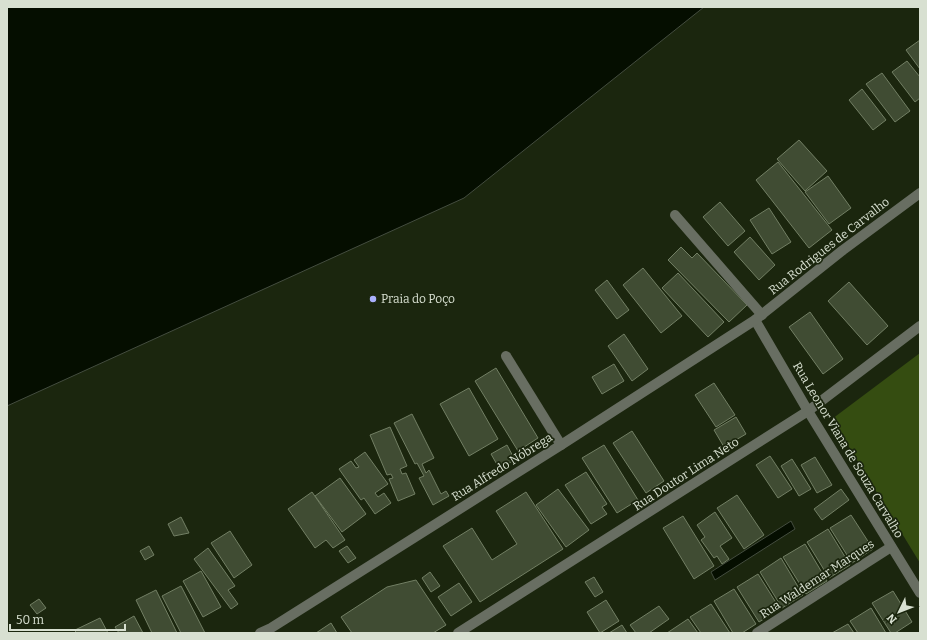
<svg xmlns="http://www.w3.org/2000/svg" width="927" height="640" font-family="Bitter,serif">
	<rect width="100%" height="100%" fill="#1b260e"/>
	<polygon fill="#354d11" points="920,353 920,563 832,419"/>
	<g fill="#050e00" stroke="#444d3f">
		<polygon points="7,7 704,7 464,198 7,406"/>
		<polygon points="791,521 795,529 715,580 711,572"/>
	</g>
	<g fill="#404c33" stroke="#727f64">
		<polygon points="920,40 920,69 906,50"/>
		<polygon points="907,61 920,77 920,98 915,102 892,72"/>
		<polygon points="882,73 910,111 895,122 866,84"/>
		<polygon points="862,89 886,120 873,130 849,100"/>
		<polygon points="799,140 827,171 805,191 777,159"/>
		<polygon points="778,162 832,230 809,248 756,180"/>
		<polygon points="828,176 851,208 829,224 805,192"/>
		<polygon points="720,202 745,231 728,246 703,217"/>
		<polygon points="769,208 791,242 772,254 750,220"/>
		<polygon points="750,237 775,265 759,280 734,252"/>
		<polygon points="681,247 692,258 697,253 747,305 729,322 668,260"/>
		<polygon points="643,268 682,316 661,333 623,285"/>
		<polygon points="678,273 724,322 708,337 662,288"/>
		<polygon points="607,280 629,310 617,319 595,290"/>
		<polygon points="849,282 888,326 867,345 828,301"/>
		<polygon points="810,312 843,359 823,374 789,327"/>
		<polygon points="624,334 648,369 632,381 608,346"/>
		<polygon points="614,364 624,381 602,394 592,377"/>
		<polygon points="496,368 538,438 518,451 475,381"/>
		<polygon points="714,383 735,415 716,427 695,395"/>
		<polygon points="469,388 498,439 469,456 440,404"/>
		<polygon points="412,414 434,458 422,464 426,473 429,470 441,494 446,491 449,496 433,505 419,478 424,476 417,463 415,464 394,423"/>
		<polygon points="736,417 746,434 724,447 714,430"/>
		<polygon points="390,427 407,466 400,469 402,474 406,473 415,494 398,501 389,479 393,478 391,474 387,475 370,435"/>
		<polygon points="632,431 664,481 646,493 613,443"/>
		<polygon points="507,445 515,460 499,468 491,454"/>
		<polygon points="604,445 638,500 617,513 582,458"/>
		<polygon points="365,452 388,484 375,493 378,497 384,493 391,503 375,514 364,498 361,500 339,469 351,461 356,468 359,467 354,460"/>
		<polygon points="770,456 792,489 778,498 756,465"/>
		<polygon points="815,457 832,485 817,493 801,465"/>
		<polygon points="792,459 811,489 799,496 781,466"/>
		<polygon points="586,472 607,504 602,507 607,514 591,524 565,485"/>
		<polygon points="340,478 366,514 342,532 315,496"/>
		<polygon points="558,489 589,530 566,547 536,505"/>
		<polygon points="841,489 849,500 822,520 814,509"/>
		<polygon points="312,492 345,540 333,548 326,540 315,548 288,509"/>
		<polygon points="526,492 563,549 480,602 443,546 472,528 492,560 517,544 496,511"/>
		<polygon points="737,495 764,535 744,549 717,508"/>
		<polygon points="715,512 732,538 720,546 729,559 722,564 717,556 714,558 701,540 705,537 697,525"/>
		<polygon points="851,515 873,549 852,563 830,528"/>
		<polygon points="683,516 714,566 694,579 663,528"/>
		<polygon points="181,517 189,533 174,536 168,524"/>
		<polygon points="828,529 850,565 829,578 807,542"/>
		<polygon points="230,531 252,565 234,578 211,543"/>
		<polygon points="805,544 827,581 806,594 783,557"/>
		<polygon points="149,546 154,555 145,560 140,551"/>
		<polygon points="347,546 356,558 348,563 339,551"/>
		<polygon points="208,548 235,586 228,590 238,604 231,609 194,559"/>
		<polygon points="781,558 803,595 782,608 760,572"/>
		<polygon points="201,571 221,607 203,617 183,581"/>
		<polygon points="430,572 440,586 431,592 422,578"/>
		<polygon points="758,574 780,609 759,622 737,587"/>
		<polygon points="594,577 603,592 595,597 585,582"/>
		<polygon points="416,580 446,625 433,633 352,633 341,617 387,587"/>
		<polygon points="459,583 472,602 451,616 438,597"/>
		<polygon points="181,586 205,633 181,633 162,596"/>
		<polygon points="734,589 756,624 742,633 733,633 714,601"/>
		<polygon points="156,590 177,633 152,633 136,600"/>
		<polygon points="893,591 912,622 895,633 891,633 872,603"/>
		<polygon points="39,599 46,608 37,614 30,605"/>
		<polygon points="606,600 619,621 600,633 587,612"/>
		<polygon points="711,604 730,633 701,633 690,617"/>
		<polygon points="659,606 669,619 649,633 636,633 630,625"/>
		<polygon points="871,608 886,633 858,633 850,621"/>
		<polygon points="134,616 143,633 119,633 115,627"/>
		<polygon points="100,618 108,633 76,633 75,630"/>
		<polygon points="688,619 698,633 667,633"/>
		<polygon points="331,623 337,633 316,633"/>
		<polygon points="848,624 854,633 832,633"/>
		<polygon points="622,625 627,633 609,633"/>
	</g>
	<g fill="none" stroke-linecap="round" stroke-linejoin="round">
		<g stroke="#686e62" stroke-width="10">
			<polyline points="675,215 762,315"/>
			<polyline points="755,320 808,411 920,593"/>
			<polyline points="506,356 561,445"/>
			<polyline points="260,633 271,628 561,445 755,320 843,250 920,193"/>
			<polyline points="458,633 808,411 920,326"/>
			<polyline points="757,633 891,547"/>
		</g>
	</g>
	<circle fill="#a9b0fc" stroke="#1b260e" stroke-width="1.5" cx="373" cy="299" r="4"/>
	<g text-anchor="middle" stroke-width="3.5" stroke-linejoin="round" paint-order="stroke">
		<g font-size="12" fill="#d8e0d1" stroke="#1b260e">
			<text transform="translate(829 246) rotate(-38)" y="4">Rua Rodrigues de Carvalho</text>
			<text transform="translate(848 450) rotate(59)" y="4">Rua Leonor Viana de Souza Carvalho</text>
			<text transform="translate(502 467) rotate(-32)" y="4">Rua Alfredo Nóbrega</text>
			<text transform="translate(686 474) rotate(-33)" y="4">Rua Doutor Lima Neto</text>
			<text transform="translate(817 579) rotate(-33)" y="4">Rua Waldemar Marques</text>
		</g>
		<g font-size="12" fill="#d8e0d1" stroke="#1b260e" text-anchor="start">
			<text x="381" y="303">Praia do Poço</text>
		</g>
	</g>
	<rect width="927" height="640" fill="none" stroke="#d8e0d1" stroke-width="16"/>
	<g transform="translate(899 612) rotate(227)" stroke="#1b260e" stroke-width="3" paint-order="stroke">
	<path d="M0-3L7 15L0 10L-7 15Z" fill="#d8e0d1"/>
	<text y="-6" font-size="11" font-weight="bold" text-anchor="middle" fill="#d8e0d1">N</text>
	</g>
	<path d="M10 624v6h115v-6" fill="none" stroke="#d8e0d1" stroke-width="2"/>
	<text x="16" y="624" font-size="12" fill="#d8e0d1" stroke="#1b260e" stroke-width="3" paint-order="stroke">50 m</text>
</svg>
